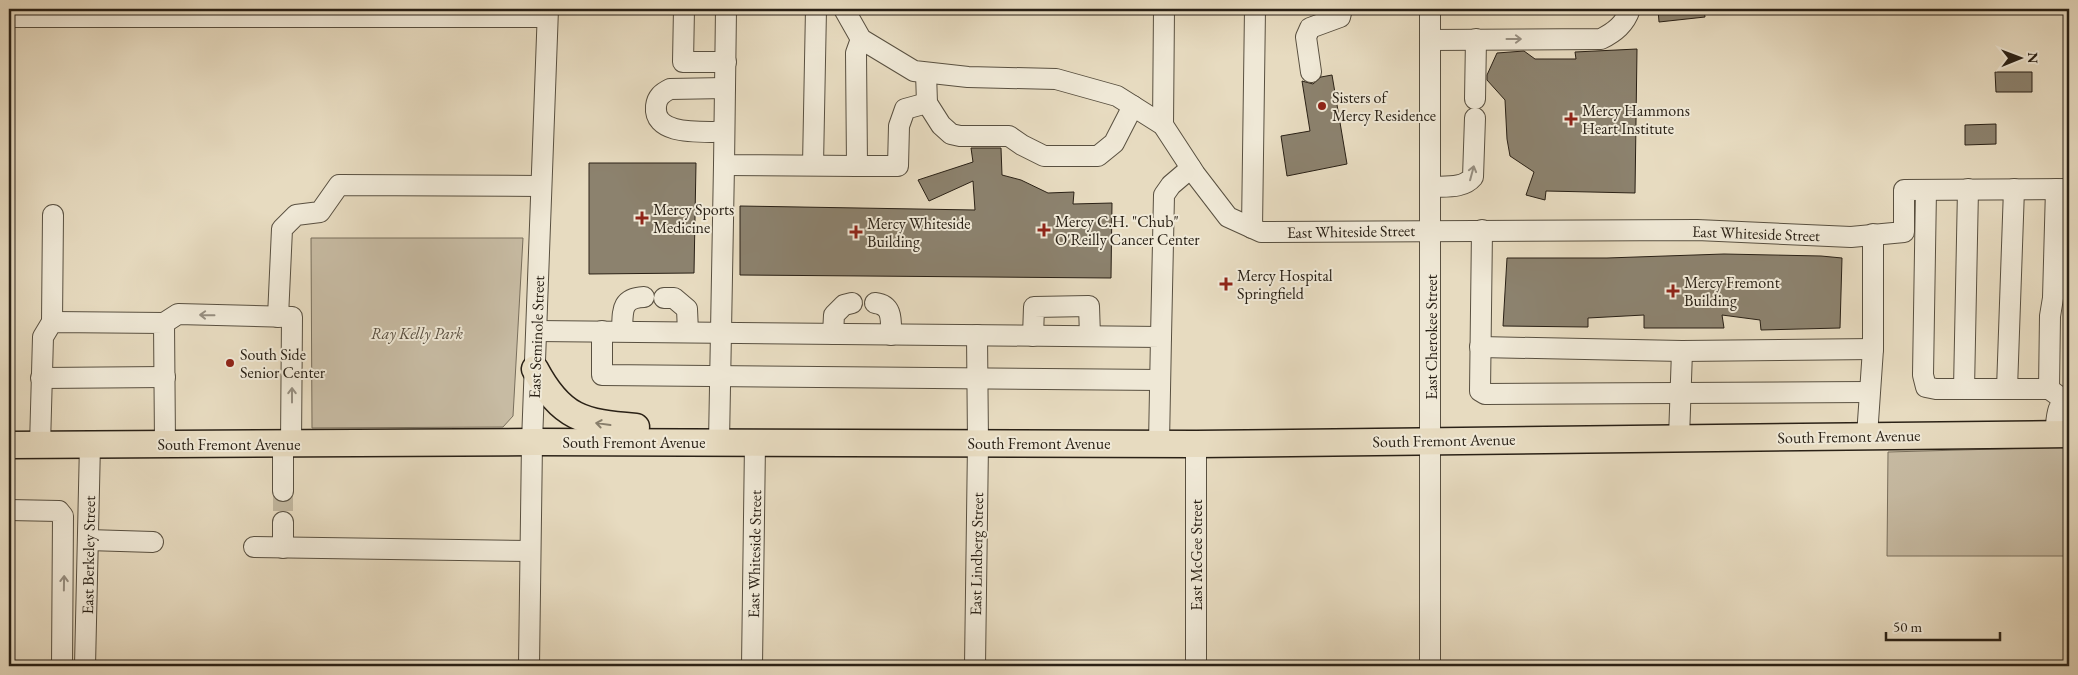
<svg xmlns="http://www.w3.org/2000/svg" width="2078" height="675" font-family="'EB Garamond',serif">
	<rect width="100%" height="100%" fill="#e7dbc0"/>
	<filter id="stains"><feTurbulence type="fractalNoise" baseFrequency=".004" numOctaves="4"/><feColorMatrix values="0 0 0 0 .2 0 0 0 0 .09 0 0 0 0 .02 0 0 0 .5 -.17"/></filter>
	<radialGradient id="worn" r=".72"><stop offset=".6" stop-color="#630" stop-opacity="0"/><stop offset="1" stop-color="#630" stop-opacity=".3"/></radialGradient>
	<g fill="#c7bba3" stroke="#786e5c">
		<polygon points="311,238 523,238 513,416 503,427 312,428"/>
		<polygon points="2069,447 2069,556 1887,556 1888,452"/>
	</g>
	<g fill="#8c826e" stroke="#2a2116">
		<polygon points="1658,9 1704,9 1705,17 1659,22"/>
		<polygon points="1637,49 1635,193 1546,191 1545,200 1526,195 1534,172 1510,156 1507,139 1505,100 1487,80 1487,75 1497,53 1524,51 1535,59 1576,59 1575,52"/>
		<polygon points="1995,72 2032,72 2032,92 1996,92"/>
		<polygon points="1332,75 1347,164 1287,176 1281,136 1310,131 1302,81 1313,84 1321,77"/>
		<polygon points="1996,124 1996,144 1965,145 1965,125"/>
		<polygon points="971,148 1001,148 1002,175 1021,180 1048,193 1074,192 1073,204 1112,203 1111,278 740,275 740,206 975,210 973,181 929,201 918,180 973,162"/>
		<polygon points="589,163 696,163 694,273 589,274"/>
		<polygon points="1724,254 1821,256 1842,258 1840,328 1761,330 1760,320 1722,315 1724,328 1644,328 1644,315 1588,318 1588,327 1503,326 1507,258 1607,258"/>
	</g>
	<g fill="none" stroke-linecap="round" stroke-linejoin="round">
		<polyline stroke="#c1b69e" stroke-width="20" stroke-dasharray="20 10" stroke-linecap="butt" points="283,491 283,522"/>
		<g stroke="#595040" stroke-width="22">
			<g id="minor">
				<polyline points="684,9 683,62 726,62"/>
				<polyline points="726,9 724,165 857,166 856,53 861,39"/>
				<polyline points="844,9 861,39 914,71 968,77 1056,79 1117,96 1163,125 1195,174 1228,217 1261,232 1697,230 1851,237 1904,232 1904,190 2069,189"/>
				<polyline points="9,17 547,17"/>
				<path d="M1430,40L1601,39C1615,32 1625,24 1630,9"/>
				<polyline points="1311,72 1306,37 1310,28 1340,17 1342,9"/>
				<polyline points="926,73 927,103 941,125 951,134 960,136 1009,136 1022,145 1044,156 1098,156 1114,143 1133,106"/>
				<polyline points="1475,99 1476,39"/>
				<polyline points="1163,125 1164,9"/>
				<path d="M724,132C704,131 653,137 656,106C657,97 662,93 670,89L725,88"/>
				<polyline points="813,165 816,9"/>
				<polyline points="857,166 898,166 899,126 905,109 927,103"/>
				<path d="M1431,187C1445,186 1463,189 1473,177L1475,118"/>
				<polyline points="1926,190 1923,375 1926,387 1936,389 2049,389 2064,400"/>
				<polyline points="1252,228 1255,9"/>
				<polyline points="1482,230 1480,391 1485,394 1869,392"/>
				<polyline points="664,298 674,298 687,309 688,332"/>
				<path d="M875,303C893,305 891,320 891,335"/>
				<polyline points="278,317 282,229 296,215 320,212 339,185 541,186"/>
				<polyline points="52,322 53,215"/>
				<polyline points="164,323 178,314 292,317 291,443"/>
				<polyline points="537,331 1161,337 1159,443"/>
				<polyline points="602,331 602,375 1160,380"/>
				<path d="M622,331C623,312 620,298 644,297"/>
				<polyline points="833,334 834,315 844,305 852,303"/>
				<polyline points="1033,336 1034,307 1089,306 1090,336"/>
				<polyline points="1161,337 1164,195 1171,185 1191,168"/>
				<polyline points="1480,347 1682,351 1873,349"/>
				<polyline points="41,378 165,377"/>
				<polyline points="1964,389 1968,189"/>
				<polyline points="2007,389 2014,189"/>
				<polyline points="2049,389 2050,316 2053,298 2056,189"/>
				<path d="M2055,434C2057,422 2055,403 2069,398"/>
				<polyline points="1867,436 1873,349 1873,234"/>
				<polyline points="1679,438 1682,351"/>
				<polyline points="719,442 724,165"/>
				<polyline points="40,445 43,337 52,322 164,323 165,444"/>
				<polyline points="283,491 283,443"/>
				<polyline points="9,510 59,511 63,516 62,666"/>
				<polyline points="283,522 283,548"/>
				<polyline points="88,540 153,542"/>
				<polyline points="254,547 530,551"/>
				<polyline points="85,666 90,444"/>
				<polyline points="529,666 532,442 548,9"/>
				<polyline points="752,666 755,443"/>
				<polyline points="975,666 978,443 977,335"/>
				<polyline points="1196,666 1196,444"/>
				<polyline points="1430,666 1430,9"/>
			</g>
		</g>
		<g stroke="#2a2116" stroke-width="29">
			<g id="major">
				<path d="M535,369C561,418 583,423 636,427"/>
				<polyline points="9,445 532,442 1196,444 2069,434"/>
			</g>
		</g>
		<use href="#minor" stroke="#efe8d6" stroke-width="20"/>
		<use href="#major" stroke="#e7dbc0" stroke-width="26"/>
	</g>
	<defs><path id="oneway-shaft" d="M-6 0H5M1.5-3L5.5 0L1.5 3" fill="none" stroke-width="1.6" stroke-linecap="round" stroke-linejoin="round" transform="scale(1.25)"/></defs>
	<g stroke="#968e80">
		<use href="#oneway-shaft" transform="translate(1514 39)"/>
		<use href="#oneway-shaft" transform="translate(1472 173) rotate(-75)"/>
		<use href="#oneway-shaft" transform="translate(207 315) rotate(-179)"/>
		<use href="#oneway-shaft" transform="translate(292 395) rotate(-90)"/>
		<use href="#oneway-shaft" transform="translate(64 583) rotate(-89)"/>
	</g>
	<use stroke="#887e6b" href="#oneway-shaft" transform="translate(603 424) rotate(-172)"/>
	<g fill="#8f2418" stroke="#efe8d6" stroke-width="2">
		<circle cx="1322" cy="106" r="5"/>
		<path d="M1568.5 111.5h5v5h5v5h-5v5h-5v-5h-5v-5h5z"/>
		<path d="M639.5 210.5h5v5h5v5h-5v5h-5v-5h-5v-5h5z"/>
		<path d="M1041.5 222.5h5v5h5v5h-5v5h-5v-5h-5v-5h5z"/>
		<path d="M853.5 224.5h5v5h5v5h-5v5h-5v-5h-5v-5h5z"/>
		<path d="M1223.5 276.5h5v5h5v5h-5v5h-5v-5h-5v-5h5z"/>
		<path d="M1670.5 283.5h5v5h5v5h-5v5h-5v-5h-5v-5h5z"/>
		<circle cx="230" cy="363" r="5"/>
	</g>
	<g text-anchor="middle" stroke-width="4" stroke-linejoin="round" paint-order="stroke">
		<g font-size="16" fill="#2a2116" stroke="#efe8d6" text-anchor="start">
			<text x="1332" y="103">Sisters of<tspan x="1332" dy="18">Mercy Residence</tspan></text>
			<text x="1582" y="116">Mercy Hammons<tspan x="1582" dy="18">Heart Institute</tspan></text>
			<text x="653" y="215">Mercy Sports<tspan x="653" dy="18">Medicine</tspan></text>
			<text x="1055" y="227">Mercy C.H. "Chub"<tspan x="1055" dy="18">O'Reilly Cancer Center</tspan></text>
			<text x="867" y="229">Mercy Whiteside<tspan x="867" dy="18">Building</tspan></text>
			<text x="1237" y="281">Mercy Hospital<tspan x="1237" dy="18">Springfield</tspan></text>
			<text x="1684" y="288">Mercy Fremont<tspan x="1684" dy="18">Building</tspan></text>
			<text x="240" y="360">South Side<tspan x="240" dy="18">Senior Center</tspan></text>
		</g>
		<g font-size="16" fill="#2a2116" stroke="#efe8d6">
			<text transform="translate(1351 231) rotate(-1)" y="6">East Whiteside Street</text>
			<text transform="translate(1756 233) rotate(2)" y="6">East Whiteside Street</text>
			<text transform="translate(536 337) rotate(-88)" y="6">East Seminole Street</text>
			<text transform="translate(1431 337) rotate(-90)" y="6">East Cherokee Street</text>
			<text transform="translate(1849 436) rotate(-1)" y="6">South Fremont Avenue</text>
			<text transform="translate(1444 440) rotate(-1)" y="6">South Fremont Avenue</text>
			<text x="634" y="448">South Fremont Avenue</text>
			<text x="1039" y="449">South Fremont Avenue</text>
			<text x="229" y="450">South Fremont Avenue</text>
			<text transform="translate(754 554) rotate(-89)" y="6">East Whiteside Street</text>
			<text transform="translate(976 554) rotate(-89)" y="6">East Lindberg Street</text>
			<text transform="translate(88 555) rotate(-89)" y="6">East Berkeley Street</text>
			<text transform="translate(1196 555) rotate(-90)" y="6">East McGee Street</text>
		</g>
		<g font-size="16" font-style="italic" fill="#594f40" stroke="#efe8d6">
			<text x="417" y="339">Ray Kelly Park</text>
		</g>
	</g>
	<rect width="2078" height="675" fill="none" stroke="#e7dbc0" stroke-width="30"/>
	<rect x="10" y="10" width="2058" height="655" fill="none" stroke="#2a2116" stroke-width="2.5"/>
	<rect x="15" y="15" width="2048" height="645" fill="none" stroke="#2a2116"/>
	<g transform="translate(2020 58) rotate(89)" stroke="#efe8d6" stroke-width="4" paint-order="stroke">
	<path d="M0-4L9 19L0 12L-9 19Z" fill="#2a2116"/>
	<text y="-8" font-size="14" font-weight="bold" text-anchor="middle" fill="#2a2116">N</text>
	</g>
	<path d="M1886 632v8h114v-8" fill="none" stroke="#2a2116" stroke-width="2.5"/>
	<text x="1893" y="632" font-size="15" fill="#2a2116" stroke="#efe8d6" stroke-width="4" paint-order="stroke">50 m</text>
	<rect width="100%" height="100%" filter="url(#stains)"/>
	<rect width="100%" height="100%" fill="url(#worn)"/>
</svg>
